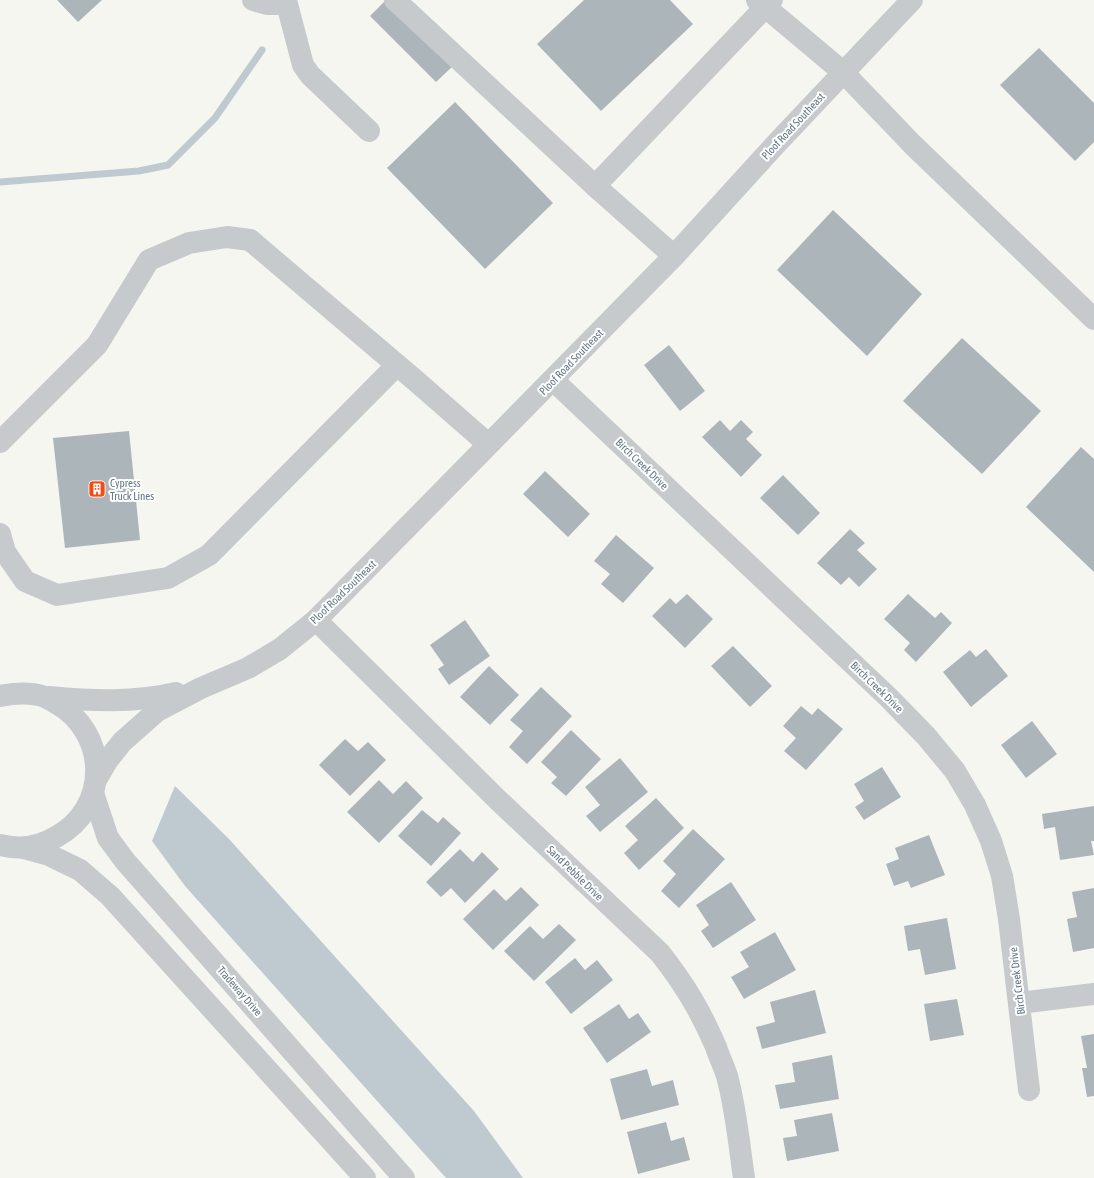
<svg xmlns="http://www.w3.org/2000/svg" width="1094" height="1178" font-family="'Asap Condensed',sans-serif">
	<rect width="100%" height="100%" fill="#f6f6f1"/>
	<polygon fill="#becacf" points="175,786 229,839 474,1111 523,1178 446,1178 185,886 152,841"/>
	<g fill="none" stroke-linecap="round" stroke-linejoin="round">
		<polyline stroke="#becacf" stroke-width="7" points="0,182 139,171 168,165 215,118 262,50"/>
	</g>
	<g fill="#acb5ba">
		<polygon points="57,0 102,0 78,22"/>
		<polygon points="386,0 455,64 436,82 370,16"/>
		<polygon points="584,0 670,0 693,24 601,111 537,44"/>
		<polygon points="1039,48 1094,103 1094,142 1075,161 1000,85"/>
		<polygon points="455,102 553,203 485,269 387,168"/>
		<polygon points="833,210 922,294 867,356 777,270"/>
		<polygon points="962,338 1041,411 982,474 903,401"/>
		<polygon points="669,345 705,391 680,411 644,365"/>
		<polygon points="720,420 730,431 741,420 753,432 746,439 762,455 741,477 702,437"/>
		<polygon points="129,431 140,540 65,548 53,438"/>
		<polygon points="1081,447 1094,459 1094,572 1026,507"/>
		<polygon points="545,471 590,514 568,537 523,494"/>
		<polygon points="783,475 820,513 798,535 760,498"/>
		<polygon points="850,529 865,543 857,550 877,569 859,587 849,577 841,585 817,563"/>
		<polygon points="616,535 654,568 623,603 601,584 610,574 594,561"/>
		<polygon points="687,594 713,619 685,648 652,616 670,598 676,604"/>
		<polygon points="908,594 935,618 941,612 952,623 916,662 904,650 910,643 884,619"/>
		<polygon points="465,620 490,656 449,685 438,669 444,665 430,645"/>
		<polygon points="733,646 772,686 750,707 711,666"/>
		<polygon points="986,649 1008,676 971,707 943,672 970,650 976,657"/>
		<polygon points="489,666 519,695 490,725 460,697"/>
		<polygon points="541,687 572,716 527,764 509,747 523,731 510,720"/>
		<polygon points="801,706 812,715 818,708 843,729 806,770 784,751 796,738 783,726"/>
		<polygon points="1032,721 1057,754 1026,778 1001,745"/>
		<polygon points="571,730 601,759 566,796 551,783 557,777 541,762"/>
		<polygon points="345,739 358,751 368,742 386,760 350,796 319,765"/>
		<polygon points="620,758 648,792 600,832 586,816 600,805 585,787"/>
		<polygon points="882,767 901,797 864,820 855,807 864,801 854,784"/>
		<polygon points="379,780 393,794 406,781 423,798 379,843 347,812"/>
		<polygon points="656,798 684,828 639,870 624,853 638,840 625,826"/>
		<polygon points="1094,806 1094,841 1091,841 1094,855 1060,860 1055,827 1044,829 1042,814"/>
		<polygon points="422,810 438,823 443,817 461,833 431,866 398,836"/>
		<polygon points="693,829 725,859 679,908 661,891 676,874 663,861"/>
		<polygon points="929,835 945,875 911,888 908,881 894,886 886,864 899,859 895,848"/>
		<polygon points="460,849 473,862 482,852 499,869 465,903 451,888 441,897 426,882"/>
		<polygon points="731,882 756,920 713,948 701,931 709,925 696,905"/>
		<polygon points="521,887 539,905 493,950 463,919 494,889 506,901"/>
		<polygon points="1094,888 1094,948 1073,952 1067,919 1077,917 1072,892"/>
		<polygon points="947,918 956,969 925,975 920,949 908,951 904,926"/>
		<polygon points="559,924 576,940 534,981 504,951 530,926 543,939"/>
		<polygon points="775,932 796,970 744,999 731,977 749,967 740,952"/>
		<polygon points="575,958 585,970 597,960 613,980 571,1014 545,982"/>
		<polygon points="815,990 826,1033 762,1049 756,1027 775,1022 770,1002"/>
		<polygon points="957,999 964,1035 930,1041 924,1004"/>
		<polygon points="619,1004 629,1019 638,1013 651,1032 607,1063 583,1028"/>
		<polygon points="1094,1034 1094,1096 1087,1097 1082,1068 1087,1068 1081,1036"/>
		<polygon points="832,1055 839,1099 780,1109 775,1085 795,1082 792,1063"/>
		<polygon points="647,1069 652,1086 673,1080 679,1105 621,1120 610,1079"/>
		<polygon points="832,1113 839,1151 787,1161 783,1138 797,1136 794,1120"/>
		<polygon points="666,1122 671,1141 684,1137 690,1160 638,1174 627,1132"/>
	</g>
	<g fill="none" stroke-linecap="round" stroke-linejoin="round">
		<g stroke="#c7cacd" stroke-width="22">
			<polyline points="253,0 267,4 287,4 303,65 310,75 369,131"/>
			<polyline points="395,0 595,186 674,256"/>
			<polyline points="757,0 844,73 913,145 1094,319"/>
			<polyline points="595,186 772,0"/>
			<polyline points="553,380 888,697 926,736 955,771 975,805 991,841 1002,876 1009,919 1029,1090"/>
			<polyline points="0,442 97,345 149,260 189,243 227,237 250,240 416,381 488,444"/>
			<polyline points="0,534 5,552 25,581 57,595 168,578 209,555 397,365"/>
			<path d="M316,620L499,801L660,953C685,985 700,1010 716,1047C719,1057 724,1066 727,1076C736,1109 739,1144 744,1178"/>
			<path d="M0,696C15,693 31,692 45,697C49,699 53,701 56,703C109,733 110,808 56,837C39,847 19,850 0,845"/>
			<path d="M49,697C92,701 134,703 176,693"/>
			<polyline points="96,780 107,761 122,742 157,711 201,688 248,668 280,649 316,620 674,256 775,145 912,0"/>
			<polyline points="93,793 108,838 125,861 404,1178"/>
			<polyline points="23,848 49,855 80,870 110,896 365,1178"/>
			<polyline points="1019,1003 1094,994"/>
		</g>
	</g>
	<defs>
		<g id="building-square" transform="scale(0.9)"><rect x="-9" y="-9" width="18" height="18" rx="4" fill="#f54b12" stroke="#fff"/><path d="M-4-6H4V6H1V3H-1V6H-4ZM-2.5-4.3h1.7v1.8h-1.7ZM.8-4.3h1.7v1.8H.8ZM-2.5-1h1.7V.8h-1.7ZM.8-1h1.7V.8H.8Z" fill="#fff"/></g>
	</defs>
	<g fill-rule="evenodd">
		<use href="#building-square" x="97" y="489"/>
	</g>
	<g text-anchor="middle" stroke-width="4" stroke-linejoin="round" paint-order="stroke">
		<g font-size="11" fill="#617585" stroke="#fff">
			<text transform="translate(793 126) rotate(-47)" y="4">Ploof Road Southeast</text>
			<text transform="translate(571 362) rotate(-46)" y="4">Ploof Road Southeast</text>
			<text transform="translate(642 464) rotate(44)" y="4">Birch Creek Drive</text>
			<text transform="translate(343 592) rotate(-44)" y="4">Ploof Road Southeast</text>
			<text transform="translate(877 687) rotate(44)" y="4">Birch Creek Drive</text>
			<text transform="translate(575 873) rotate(44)" y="4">Sand Pebble Drive</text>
			<text transform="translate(1017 981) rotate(-97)" y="4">Birch Creek Drive</text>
			<text transform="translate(240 991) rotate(49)" y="4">Tradeway Drive</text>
		</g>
		<g font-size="11" fill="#617585" stroke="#fff" text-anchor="start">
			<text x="110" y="487">Cypress<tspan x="110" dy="13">Truck Lines</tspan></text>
		</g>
	</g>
</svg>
